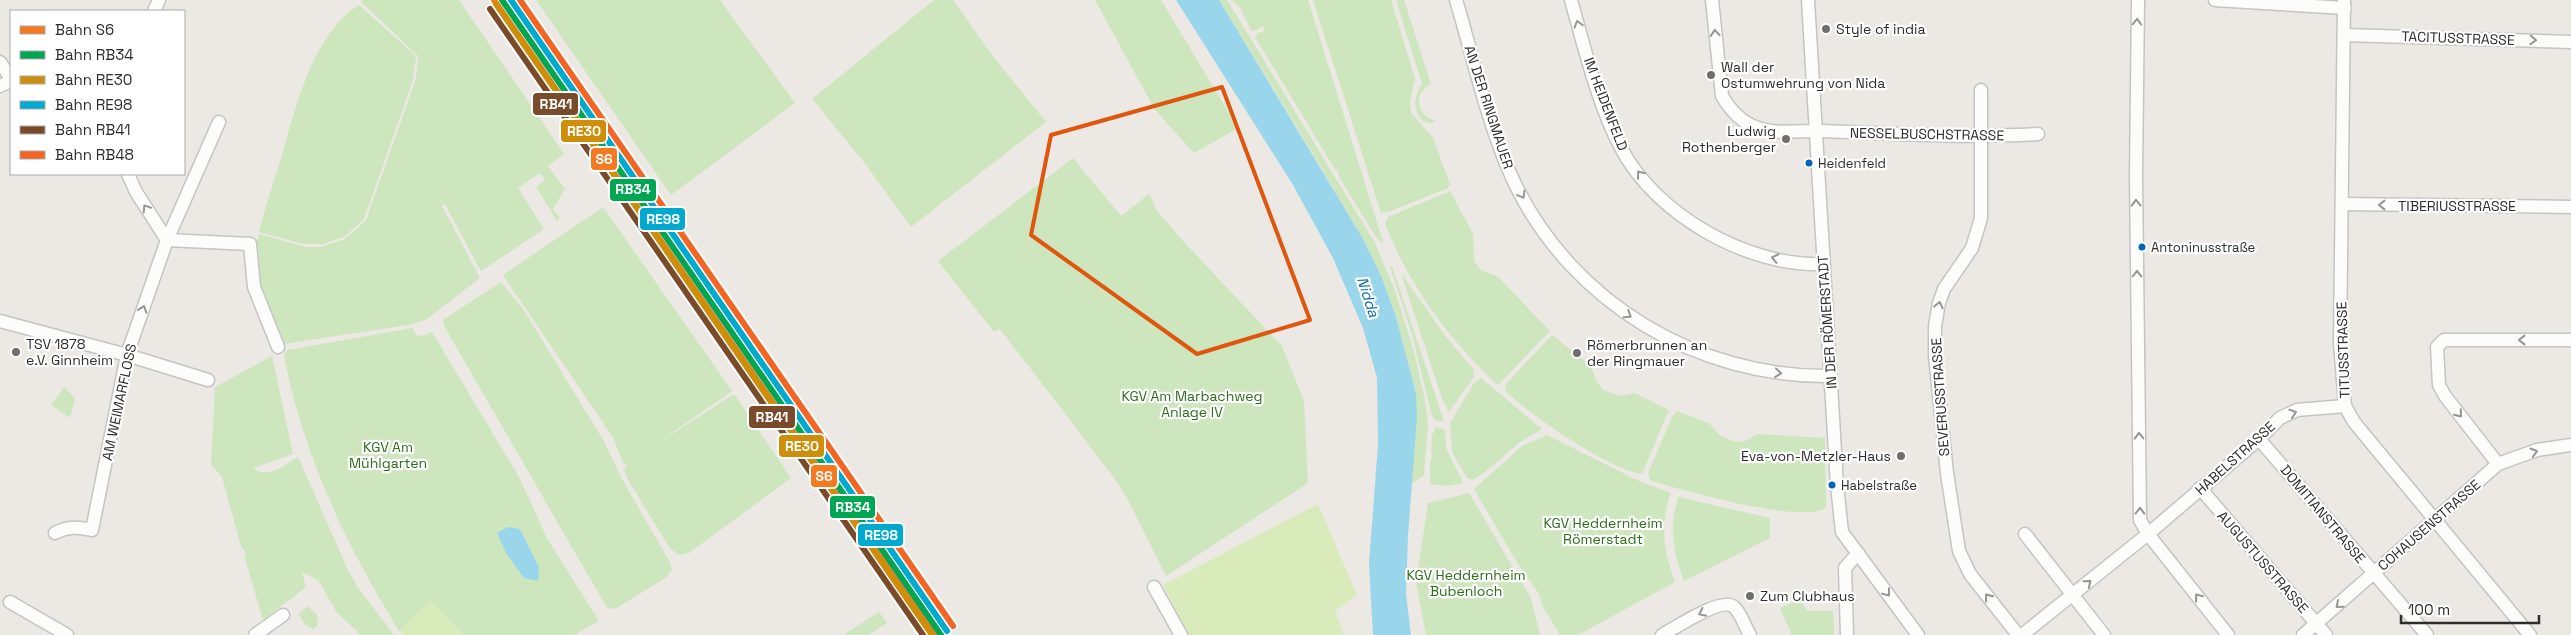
<svg xmlns="http://www.w3.org/2000/svg" width="2571" height="635" font-family="'Space Grotesk',sans-serif">
	<rect width="100%" height="100%" fill="#ece8e4"/>
	<g fill="#cee6be">
		<path d="M363,0H459L564,154L548,166L565,189L553,209L560,218L557,221L536,187L545,180L540,173L518,188L544,229L481,271L445,204L442,206L480,278L427,319L414,324L284,344L278,340C267,309 247,267 259,234L306,247H321L345,239L366,220L416,79L418,56L361,2Z"/>
		<polygon points="536,0 720,0 795,103 671,195"/>
		<polygon points="934,0 953,0 992,55 1046,122 911,227 863,161 812,99"/>
		<polygon points="1095,0 1161,0 1238,128 1194,153 1155,110"/>
		<polygon points="1219,0 1227,0 1242,24 1375,243 1395,291 1414,352 1425,400 1428,425 1424,475 1412,484 1416,392 1396,317 1382,278 1362,237 1301,134"/>
		<polygon points="1232,0 1308,0 1384,245 1376,237 1339,177 1338,170 1336,171 1258,42 1255,37 1259,32 1263,33 1264,26 1252,32 1239,6"/>
		<polygon points="1313,0 1391,0 1415,79 1410,102 1411,113 1433,138 1450,184 1448,188 1391,211 1381,213"/>
		<path d="M1396,0H1404L1431,84C1412,94 1417,116 1436,121L1432,123C1412,123 1412,96 1422,84Z"/>
		<path d="M359,5L416,56L413,80L364,219L344,237L323,244H303L259,232C265,207 273,183 281,159C295,109 313,33 359,5Z"/>
		<polygon points="1073,158 1121,216 1149,194 1157,211 1182,240 1282,346 1304,401 1308,483 1166,576 1127,498 1115,479 1000,329 994,332 938,261"/>
		<path d="M1450,191L1473,234L1474,261L1481,270L1498,277L1550,331L1498,385C1450,341 1407,283 1385,223L1388,217Z"/>
		<polygon points="603,207 732,391 655,445 734,394 791,478 689,553 679,555 670,548 628,480 624,470 628,463 624,465 612,436 503,275"/>
		<polygon points="1392,266 1444,421 1437,421 1432,416 1412,334 1390,267"/>
		<polygon points="1401,273 1446,337 1474,370 1473,378 1449,412 1442,399"/>
		<polygon points="501,282 523,309 605,443 622,479 671,564 672,570 667,577 615,609 607,608 443,324 444,319"/>
		<path d="M413,328L416,335L424,336L432,332L519,477L547,538L599,621L574,635H464L430,601L399,631C346,544 303,456 284,355L287,350Z"/>
		<path d="M1552,335L1591,366L1596,380L1603,390L1621,396L1635,393L1669,410L1642,474C1609,470 1531,415 1506,392L1505,385Z"/>
		<path d="M272,356L293,454L253,468C268,480 284,465 298,457L348,570L357,586L394,635H361L337,613L318,580L302,572L306,587L263,620L244,555L246,553L241,546L222,477L211,465L215,387Z"/>
		<polygon points="1481,378 1542,429 1519,443 1485,472 1472,480 1467,478 1452,452 1450,423 1474,383"/>
		<polygon points="64,387 75,398 70,418 51,405"/>
		<path d="M1677,411L1709,423L1718,434L1735,442L1745,441L1758,434L1825,438L1826,507C1809,526 1675,489 1650,480L1648,473L1672,417Z"/>
		<polygon points="1436,427 1445,430 1446,448 1463,483 1446,486 1430,484 1430,463 1433,454 1431,453 1432,435"/>
		<path d="M1547,435L1639,481L1671,493C1659,524 1664,552 1675,582L1578,635H1560L1542,605L1539,594L1518,564L1474,489L1522,446Z"/>
		<polygon points="1469,493 1531,598 1540,635 1426,635 1416,582 1428,503"/>
		<path d="M1678,497L1770,518V538L1684,581C1673,553 1669,527 1678,497Z"/>
		<polygon points="1800,600 1807,611 1833,611 1834,635 1792,635 1780,608"/>
		<polygon points="307,606 317,614 318,625 314,629 306,626 299,614"/>
		<polygon points="879,612 887,623 868,635 843,635"/>
	</g>
	<g fill="#d9eabb">
		<polygon points="1318,504 1357,595 1335,611 1344,635 1188,635 1163,585"/>
		<polygon points="430,600 464,635 403,635 399,631"/>
	</g>
	<g fill="#99d6ec">
		<polygon points="1176,0 1219,0 1362,237 1382,278 1396,317 1416,393 1417,417 1408,536 1406,594 1411,635 1373,635 1369,564 1378,444 1377,378 1363,328 1333,258 1293,185"/>
		<polygon points="508,527 520,529 539,567 538,581 524,578 506,553 497,533"/>
	</g>
	<g fill="none" stroke-linecap="round" stroke-linejoin="round">
		<g stroke="#c5c4c5" stroke-width="15">
			<g id="minor">
				<path d="M1456,0C1474,60 1488,127 1515,184C1573,303 1698,378 1831,376"/>
				<path d="M1571,0C1584,46 1598,105 1621,148C1656,215 1748,267 1823,264"/>
				<path d="M1712,0L1722,96C1731,111 1741,122 1758,128C1779,135 1802,130 1823,131C1895,134 1966,138 2038,134"/>
				<polyline points="1808,0 1837,485 1842,532 1918,635"/>
				<polyline points="2138,0 2136,176 2140,520 2148,534 2228,635"/>
				<polyline points="2215,0 2345,8"/>
				<polyline points="2344,0 2340,343 2345,406 2354,422 2530,635"/>
				<polyline points="154,11 159,0"/>
				<polyline points="2344,35 2571,42"/>
				<polyline points="0,62 11,79"/>
				<polyline points="0,86 11,81"/>
				<polyline points="1981,90 1981,218 1972,248 1944,289 1939,303 1935,326 1935,356 1947,473 1959,551 1970,574 2018,635"/>
				<polyline points="128,174 136,192 167,240"/>
				<polyline points="2344,204 2571,207"/>
				<polyline points="167,240 250,244 254,287 278,347"/>
				<polyline points="0,321 127,355 208,380"/>
				<polyline points="2259,439 2427,635"/>
				<polyline points="2498,464 2445,396 2439,385 2437,347 2444,340 2571,340"/>
				<polyline points="2200,488 2326,635"/>
				<path d="M55,533C68,526 78,527 92,530L127,355L167,240L219,122"/>
				<polyline points="2025,534 2104,635"/>
				<polyline points="1154,587 1181,635"/>
				<polyline points="10,602 67,635"/>
				<polyline points="255,635 283,615"/>
				<path d="M1662,635C1675,628 1723,596 1734,607C1741,613 1745,627 1750,635"/>
				<polyline points="1847,635 1845,568 1858,553"/>
				<polyline points="2022,635 2148,534 2259,439 2280,418 2297,410 2345,406"/>
				<polyline points="2303,635 2498,464 2537,450 2571,445"/>
			</g>
		</g>
		<use href="#minor" stroke="#fcfcfb" stroke-width="12"/>
		<g stroke="#fff" stroke-width="10">
			<polyline id="rail-1" points="494,0 934,635"/>
		</g>
		<g stroke="#fff" stroke-width="10">
			<polyline id="rail-2" points="502,0 941,635"/>
		</g>
		<g stroke="#fff" stroke-width="10">
			<polyline id="rail-3" points="496,4 932,635"/>
		</g>
		<g stroke="#fff" stroke-width="10">
			<polyline id="rail-4" points="511,0 947,631"/>
		</g>
		<g stroke="#fff" stroke-width="10">
			<polyline id="rail-5" points="490,9 923,635"/>
		</g>
		<g stroke="#fff" stroke-width="10">
			<polyline id="rail-6" points="520,0 953,626"/>
		</g>
		<use href="#rail-1" stroke="#f57921" stroke-width="6"/>
		<use href="#rail-2" stroke="#00a651" stroke-width="6"/>
		<use href="#rail-3" stroke="#cf8e09" stroke-width="6"/>
		<use href="#rail-4" stroke="#00a9ce" stroke-width="6"/>
		<use href="#rail-5" stroke="#7a4b2a" stroke-width="6"/>
		<use href="#rail-6" stroke="#f26522" stroke-width="6"/>
	</g>
	<defs><path id="oneway-chevron" d="M-2-3.5L2.5 0L-2 3.5" fill="none" stroke-width="1.6" stroke-linecap="round" stroke-linejoin="round" transform="scale(1.25)"/></defs>
	<g stroke="#959594">
		<use href="#oneway-chevron" transform="translate(2137 22) rotate(-88)"/>
		<use href="#oneway-chevron" transform="translate(1578 24) rotate(-106)"/>
		<use href="#oneway-chevron" transform="translate(1715 33) rotate(-95)"/>
		<use href="#oneway-chevron" transform="translate(2533 40) rotate(3)"/>
		<use href="#oneway-chevron" transform="translate(1640 174) rotate(-128)"/>
		<use href="#oneway-chevron" transform="translate(1522 195) rotate(59)"/>
		<use href="#oneway-chevron" transform="translate(2136 203) rotate(-91)"/>
		<use href="#oneway-chevron" transform="translate(2382 205) rotate(-180)"/>
		<use href="#oneway-chevron" transform="translate(146 208) rotate(-123)"/>
		<use href="#oneway-chevron" transform="translate(1775 258) rotate(-167)"/>
		<use href="#oneway-chevron" transform="translate(2137 274) rotate(-90)"/>
		<use href="#oneway-chevron" transform="translate(1939 305) rotate(-77)"/>
		<use href="#oneway-chevron" transform="translate(143 309) rotate(-71)"/>
		<use href="#oneway-chevron" transform="translate(1628 315) rotate(33)"/>
		<use href="#oneway-chevron" transform="translate(2522 340) rotate(-180)"/>
		<use href="#oneway-chevron" transform="translate(1778 373) rotate(6)"/>
		<use href="#oneway-chevron" transform="translate(2293 413) rotate(-19)"/>
		<use href="#oneway-chevron" transform="translate(2459 414) rotate(51)"/>
		<use href="#oneway-chevron" transform="translate(2139 436) rotate(-91)"/>
		<use href="#oneway-chevron" transform="translate(2534 452) rotate(-16)"/>
		<use href="#oneway-chevron" transform="translate(2140 511) rotate(-89)"/>
		<use href="#oneway-chevron" transform="translate(2088 583) rotate(-39)"/>
		<use href="#oneway-chevron" transform="translate(1887 593) rotate(53)"/>
		<use href="#oneway-chevron" transform="translate(1988 597) rotate(-128)"/>
		<use href="#oneway-chevron" transform="translate(2198 597) rotate(-128)"/>
		<use href="#oneway-chevron" transform="translate(2339 605) rotate(139)"/>
		<use href="#oneway-chevron" transform="translate(1702 613) rotate(154)"/>
	</g>
	<path fill="none" stroke="#df570e" stroke-width="4" stroke-linejoin="round" d="M1222,87L1310,320L1197,354L1031,235L1051,135Z"/>
	<g fill="#706f6e" stroke="#fff" stroke-width="2">
		<circle cx="1826" cy="29" r="5"/>
		<circle cx="1711" cy="75" r="5"/>
		<circle cx="1786" cy="139" r="5"/>
		<circle cx="16" cy="352" r="5"/>
		<circle cx="1577" cy="353" r="5"/>
		<circle cx="1901" cy="456" r="5"/>
		<circle cx="1750" cy="596" r="5"/>
	</g>
	<g fill="#0065bd" stroke="#fff" stroke-width="2">
		<circle cx="1809" cy="163" r="4.5"/>
		<circle cx="2142" cy="247" r="4.5"/>
		<circle cx="1832" cy="485" r="4.5"/>
	</g>
	<g text-anchor="middle" stroke-width="4.5" stroke-linejoin="round" paint-order="stroke">
		<g font-size="13" fill="#2e2e2e" stroke="#fff" text-anchor="start">
			<text x="1818" y="168">Heidenfeld</text>
			<text x="2151" y="252">Antoninusstraße</text>
			<text x="1841" y="490">Habelstraße</text>
		</g>
		<g font-size="14" fill="#2e2e2e" stroke="#fff" text-anchor="start">
			<text x="1836" y="34">Style of india</text>
			<text x="1721" y="72">Wall der<tspan x="1721" dy="16">Ostumwehrung von Nida</tspan></text>
			<text x="1776" y="136" text-anchor="end">Ludwig<tspan x="1776" dy="16">Rothenberger</tspan></text>
			<text x="26" y="349">TSV 1878<tspan x="26" dy="16">e.V. Ginnheim</tspan></text>
			<text x="1587" y="350">Römerbrunnen an<tspan x="1587" dy="16">der Ringmauer</tspan></text>
			<text x="1891" y="461" text-anchor="end">Eva-von-Metzler-Haus</text>
			<text x="1760" y="601">Zum Clubhaus</text>
		</g>
		<g font-size="14" fill="#2e2e2e" stroke="#fff">
			<text transform="translate(2458 38) rotate(2)" y="5">TACITUSSTRASSE</text>
			<text transform="translate(1606 104) rotate(69)" y="5">IM HEIDENFELD</text>
			<text transform="translate(1489 107) rotate(72)" y="5">AN DER RINGMAUER</text>
			<text transform="translate(1927 134) rotate(1)" y="5">NESSELBUSCHSTRASSE</text>
			<text x="2457" y="211">TIBERIUSSTRASSE</text>
			<text transform="translate(1827 322) rotate(-94)" y="5">IN DER RÖMERSTADT</text>
			<text transform="translate(2343 350) rotate(-92)" y="5">TITUSSTRASSE</text>
			<text transform="translate(1940 397) rotate(-94)" y="5">SEVERUSSTRASSE</text>
			<text transform="translate(119 402) rotate(-78)" y="5">AM WEIMARFLOSS</text>
			<text transform="translate(2235 458) rotate(-42)" y="5">HABELSTRASSE</text>
			<text transform="translate(2323 514) rotate(50)" y="5">DOMITIANSTRASSE</text>
			<text transform="translate(2429 525) rotate(-41)" y="5">COHAUSENSTRASSE</text>
			<text transform="translate(2263 562) rotate(49)" y="5">AUGUSTUSSTRASSE</text>
		</g>
		<g font-size="14" fill="#2c6e1b" stroke="#fff">
			<text x="1192" y="401">KGV Am Marbachweg<tspan x="1192" dy="16">Anlage IV</tspan></text>
			<text x="388" y="452">KGV Am<tspan x="388" dy="16">Mühlgarten</tspan></text>
			<text x="1603" y="528">KGV Heddernheim<tspan x="1603" dy="16">Römerstadt</tspan></text>
			<text x="1466" y="580">KGV Heddernheim<tspan x="1466" dy="16">Bubenloch</tspan></text>
		</g>
		<g font-size="15" font-style="italic" fill="#0d6fa3" stroke="#fff">
			<text transform="translate(1368 297) rotate(72)" y="5">Nidda</text>
		</g>
	</g>
	<g stroke="#fff" stroke-width="2">
		<rect x="532" y="92" width="47" height="24" rx="5" fill="#7a4b2a"/>
		<rect x="560" y="119" width="47" height="24" rx="5" fill="#cf8e09"/>
		<rect x="590" y="147" width="28" height="24" rx="5" fill="#f57921"/>
		<rect x="609" y="178" width="48" height="24" rx="5" fill="#00a651"/>
		<rect x="639" y="207" width="47" height="24" rx="5" fill="#00a9ce"/>
		<rect x="748" y="405" width="48" height="24" rx="5" fill="#7a4b2a"/>
		<rect x="778" y="434" width="47" height="24" rx="5" fill="#cf8e09"/>
		<rect x="810" y="464" width="28" height="24" rx="5" fill="#f57921"/>
		<rect x="829" y="495" width="47" height="24" rx="5" fill="#00a651"/>
		<rect x="857" y="523" width="47" height="24" rx="5" fill="#00a9ce"/>
	</g>
	<g font-size="14" text-anchor="middle" font-weight="bold" fill="#fff">
		<text x="556" y="109">RB41</text>
		<text x="584" y="136">RE30</text>
		<text x="604" y="164">S6</text>
		<text x="633" y="194">RB34</text>
		<text x="663" y="224">RE98</text>
		<text x="772" y="422">RB41</text>
		<text x="802" y="451">RE30</text>
		<text x="824" y="481">S6</text>
		<text x="853" y="512">RB34</text>
		<text x="881" y="540">RE98</text>
	</g>
	<rect x="10" y="10" width="175" height="165" fill="#ffffff" stroke="#ababab"/>
	<rect x="20" y="26" width="25" height="8" fill="#f57921" stroke="#ababab"/>
	<text x="55" y="35" font-size="15" fill="#2e2e2e">Bahn S6</text>
	<rect x="20" y="51" width="25" height="8" fill="#00a651" stroke="#ababab"/>
	<text x="55" y="60" font-size="15" fill="#2e2e2e">Bahn RB34</text>
	<rect x="20" y="76" width="25" height="8" fill="#cf8e09" stroke="#ababab"/>
	<text x="55" y="85" font-size="15" fill="#2e2e2e">Bahn RE30</text>
	<rect x="20" y="101" width="25" height="8" fill="#00a9ce" stroke="#ababab"/>
	<text x="55" y="110" font-size="15" fill="#2e2e2e">Bahn RE98</text>
	<rect x="20" y="126" width="25" height="8" fill="#7a4b2a" stroke="#ababab"/>
	<text x="55" y="135" font-size="15" fill="#2e2e2e">Bahn RB41</text>
	<rect x="20" y="151" width="25" height="8" fill="#f26522" stroke="#ababab"/>
	<text x="55" y="160" font-size="15" fill="#2e2e2e">Bahn RB48</text>
	<path d="M2401 615v8h138v-8" fill="none" stroke="#2e2e2e" stroke-width="2.5"/>
	<text x="2408" y="615" font-size="15" fill="#2e2e2e" stroke="#ffffff" stroke-width="4" paint-order="stroke">100 m</text>
</svg>
